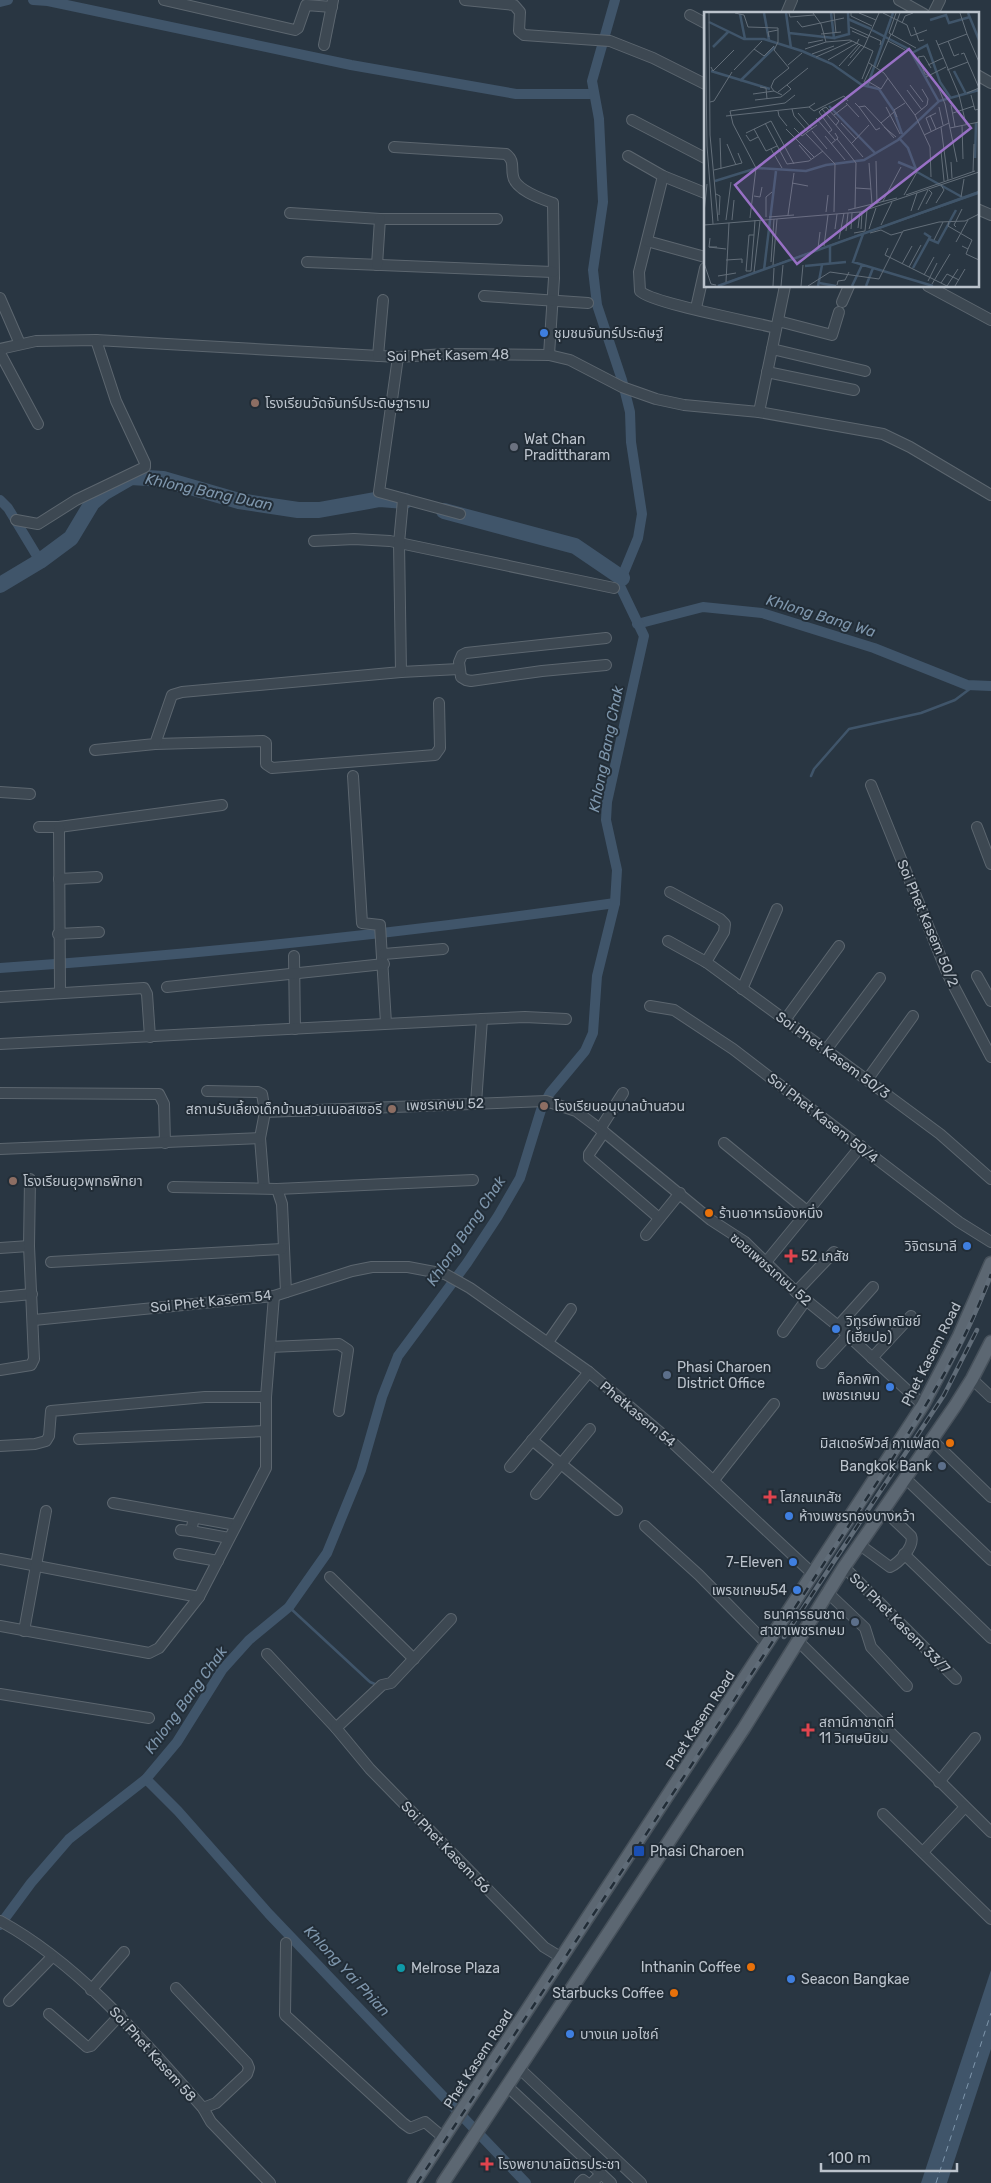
<svg xmlns="http://www.w3.org/2000/svg" width="991" height="2183" font-family="Rubik,'Noto Sans Thai',sans-serif">
	<rect width="100%" height="100%" fill="#293642"/>
	<polygon fill="#40556a" points="991,1970 991,2049 947,2183 921,2183"/>
	<g fill="none" stroke-linecap="round" stroke-linejoin="round">
		<g stroke="#40556a" stroke-width="2.5">
			<polyline points="811,776 814,769 849,729 921,713 955,700 975,685"/>
			<polyline points="289,1607 370,1682 377,1685"/>
		</g>
		<g stroke="#40556a" stroke-width="10">
			<polyline points="33,0 48,1 351,65 516,94 594,94"/>
			<polyline points="0,2 8,0"/>
			<polyline points="0,500 8,508 40,561"/>
			<polyline points="637,624 703,607 762,613 874,648 967,685 991,686"/>
			<path d="M0,968C206,954 411,932 615,903"/>
			<polyline points="146,1779 178,1811 269,1914 526,2183"/>
			<polyline points="0,1925 31,1883 69,1839 146,1779 177,1742 222,1670 249,1640 289,1607 327,1553 361,1470 382,1397 398,1356 467,1263 498,1216 520,1178 541,1110 550,1093 585,1051 593,1033 597,976 615,903 617,870 606,820 607,802 644,636 619,584 638,538 642,514 631,442 630,412 622,380 597,305 593,270 603,202 599,119 592,81 615,0"/>
		</g>
		<g stroke="#40556a" stroke-width="16">
			<polyline points="444,511 575,546 622,578"/>
			<polyline points="0,585 40,561 71,538 92,503 105,492 131,477 163,479 239,501 298,510 319,510 380,499 405,501"/>
		</g>
		<polyline stroke="#7e96ac" stroke-width="1" stroke-dasharray="6 5" stroke-linecap="butt" points="936,2183 991,2013"/>
		<g stroke="#5c666f" stroke-width="12">
			<g id="minor">
				<polyline points="164,0 295,30 298,28 306,5 332,7"/>
				<polyline points="465,0 514,5 520,12 519,31 524,35 610,41 653,58 705,84"/>
				<polyline points="899,0 924,14"/>
				<polyline points="786,14 792,0"/>
				<polyline points="933,14 940,0"/>
				<polyline points="690,15 705,23"/>
				<polyline points="324,45 333,0"/>
				<polyline points="977,75 991,83"/>
				<polyline points="632,120 705,158"/>
				<path d="M394,147L506,154C515,161 511,167 513,176C515,190 542,199 553,203L554,278L549,355"/>
				<polyline points="628,156 663,176 705,193"/>
				<path d="M663,176L639,272L640,291C651,303 753,322 776,328"/>
				<polyline points="977,209 991,215"/>
				<polyline points="290,213 380,219 497,219"/>
				<polyline points="647,241 705,257"/>
				<polyline points="307,262 553,272"/>
				<polyline points="377,265 380,219"/>
				<polyline points="928,286 991,320"/>
				<polyline points="484,296 588,303"/>
				<polyline points="0,298 20,344"/>
				<polyline points="842,302 849,286"/>
				<polyline points="696,308 705,268"/>
				<polyline points="778,321 832,335 839,312"/>
				<polyline points="0,349 36,341 96,340 398,357 447,354 549,355 570,360 622,387 656,399 684,405 759,412 883,434 910,447 991,495"/>
				<polyline points="772,349 865,371"/>
				<polyline points="0,353 38,424"/>
				<polyline points="378,356 383,300"/>
				<polyline points="398,357 379,492 460,514"/>
				<polyline points="767,372 854,390"/>
				<polyline points="759,412 785,286"/>
				<polyline points="16,520 38,524 76,500 145,467 145,463 116,401 96,340"/>
				<polyline points="314,541 354,539 390,541 614,588"/>
				<polyline points="606,638 466,653 462,655 459,662 461,677 466,680 471,681 542,671 606,665"/>
				<polyline points="401,672 459,669"/>
				<polyline points="155,744 263,741 266,743 266,764 272,768 435,755 440,748 439,703"/>
				<polyline points="95,750 155,744 172,695 182,692 401,672 399,543 403,500"/>
				<polyline points="353,776 362,923 380,925 386,1023"/>
				<polyline points="871,785 948,975 991,1057"/>
				<polyline points="0,792 30,794"/>
				<polyline points="39,827 59,827 222,805"/>
				<polyline points="59,827 60,992"/>
				<polyline points="977,827 991,864"/>
				<polyline points="59,879 97,877"/>
				<polyline points="670,892 720,919 725,924 724,932 706,962"/>
				<polyline points="58,934 99,932"/>
				<polyline points="668,941 706,962 867,1080 940,1134 991,1179"/>
				<polyline points="384,954 443,949"/>
				<polyline points="294,956 295,1029"/>
				<polyline points="977,976 991,1001"/>
				<polyline points="167,987 384,964"/>
				<polyline points="742,989 777,909"/>
				<polyline points="0,997 144,988 147,994 150,1037"/>
				<polyline points="650,1006 674,1010 733,1049 959,1222 991,1242"/>
				<polyline points="785,1020 839,946"/>
				<polyline points="0,1044 482,1019 525,1017 566,1019"/>
				<polyline points="826,1050 880,978"/>
				<polyline points="867,1080 913,1016"/>
				<polyline points="207,1091 258,1092 262,1094 265,1112 260,1138 264,1188"/>
				<polyline points="0,1093 159,1094 164,1104 165,1143"/>
				<polyline points="476,1103 482,1019"/>
				<polyline points="265,1112 546,1101 576,1111 604,1132 711,1220 745,1242 796,1292 838,1326 923,1405"/>
				<polyline points="600,1129 623,1093"/>
				<polyline points="604,1132 589,1154 589,1158 659,1218"/>
				<polyline points="724,1143 807,1211"/>
				<polyline points="0,1149 260,1138"/>
				<polyline points="173,1187 277,1189 473,1180"/>
				<polyline points="277,1189 282,1204 286,1292"/>
				<polyline points="646,1235 680,1193"/>
				<polyline points="0,1248 29,1246"/>
				<polyline points="51,1262 282,1249"/>
				<polyline points="766,1262 861,1146"/>
				<polyline points="796,1292 834,1252"/>
				<polyline points="0,1297 32,1294"/>
				<polyline points="34,1320 274,1296 352,1271 372,1267 408,1267 445,1274 470,1288 589,1372 674,1444 813,1574"/>
				<polyline points="838,1326 873,1287"/>
				<polyline points="783,1332 806,1300"/>
				<polyline points="548,1342 571,1309"/>
				<polyline points="270,1347 339,1344 348,1350 339,1411"/>
				<polyline points="872,1358 911,1316"/>
				<polyline points="822,1363 847,1336"/>
				<polyline points="0,1370 31,1365 34,1359 29,1246 30,1179"/>
				<polyline points="972,1379 991,1397"/>
				<polyline points="79,1439 266,1431"/>
				<polyline points="931,1439 991,1497"/>
				<polyline points="532,1440 617,1510"/>
				<polyline points="0,1446 35,1444 46,1441 49,1436 51,1411 205,1397 266,1397"/>
				<polyline points="510,1467 589,1372"/>
				<polyline points="905,1478 991,1560"/>
				<polyline points="714,1480 774,1404"/>
				<polyline points="536,1494 590,1429"/>
				<polyline points="113,1503 236,1525"/>
				<polyline points="194,1518 191,1531 229,1538"/>
				<polyline points="645,1526 699,1575 767,1644"/>
				<polyline points="181,1530 191,1531"/>
				<path d="M860,1545L890,1567C899,1563 915,1546 911,1536L885,1511"/>
				<polyline points="179,1554 218,1561"/>
				<polyline points="904,1554 991,1638"/>
				<polyline points="0,1559 199,1597"/>
				<polyline points="844,1567 956,1679"/>
				<polyline points="330,1577 414,1659"/>
				<polyline points="827,1592 865,1628 871,1647 907,1686"/>
				<polyline points="0,1626 149,1653 159,1648 199,1597 266,1468 266,1397 274,1296"/>
				<polyline points="24,1631 46,1511"/>
				<polyline points="797,1640 991,1832"/>
				<polyline points="267,1654 336,1728 370,1769 544,1947 562,1958"/>
				<polyline points="0,1694 149,1718"/>
				<polyline points="336,1728 382,1685 391,1683 451,1619"/>
				<polyline points="939,1782 975,1738"/>
				<polyline points="883,1814 991,1919"/>
				<polyline points="923,1852 965,1807"/>
				<path d="M0,1921C79,1964 144,2041 203,2108L211,2122L270,2183"/>
				<polyline points="286,1943 285,2015 403,2123 410,2128 425,2122 444,2138"/>
				<polyline points="176,1988 247,2063 249,2068 247,2074 216,2103 203,2108"/>
				<polyline points="91,1990 124,1952"/>
				<polyline points="9,2001 52,1957"/>
				<polyline points="49,2014 87,2047 91,2046 120,2015"/>
				<polyline points="520,2069 641,2183"/>
				<polyline points="508,2087 611,2183"/>
				<polyline points="580,2183 583,2180 587,2183"/>
				<polyline points="592,2183 601,2174"/>
			</g>
		</g>
		<g stroke="#47515b" stroke-width="15">
			<g id="major">
				<polyline points="414,2183 923,1405 959,1336 991,1263"/>
				<polyline points="443,2183 744,1728 844,1567 955,1406 972,1379 991,1342"/>
			</g>
		</g>
		<use href="#minor" stroke="#3d4852" stroke-width="10"/>
		<use href="#major" stroke="#5c6772" stroke-width="12"/>
		<g stroke="#606c78" stroke-width="4.5">
			<g id="rail">
				<polyline points="784,1637 944,1395 977,1330"/>
				<path d="M417,2183L884,1472C925,1407 965,1346 991,1274"/>
			</g>
		</g>
		<use href="#rail" stroke="#222d37" stroke-width="2.5" stroke-dasharray="8" stroke-linecap="butt"/>
	</g>
	<g fill="#3f7fe0" stroke="#222d37" stroke-width="2">
		<circle cx="544" cy="333" r="5"/>
		<circle cx="967" cy="1246" r="5"/>
		<circle cx="836" cy="1329" r="5"/>
		<circle cx="890" cy="1387" r="5"/>
		<circle cx="789" cy="1516" r="5"/>
		<circle cx="793" cy="1562" r="5"/>
		<circle cx="797" cy="1590" r="5"/>
		<circle cx="791" cy="1979" r="5"/>
		<circle cx="570" cy="2034" r="5"/>
	</g>
	<g fill="#8d6e63" stroke="#222d37" stroke-width="2">
		<circle cx="255" cy="403" r="5"/>
		<circle cx="544" cy="1106" r="5"/>
		<circle cx="392" cy="1109" r="5"/>
		<circle cx="13" cy="1181" r="5"/>
	</g>
	<circle fill="#6b7280" stroke="#222d37" stroke-width="2" cx="514" cy="447" r="5"/>
	<g fill="#e8710a" stroke="#222d37" stroke-width="2">
		<circle cx="709" cy="1213" r="5"/>
		<circle cx="950" cy="1443" r="5"/>
		<circle cx="751" cy="1967" r="5"/>
		<circle cx="674" cy="1993" r="5"/>
	</g>
	<g fill="#e0444e" stroke="#222d37" stroke-width="2">
		<path d="M788.5 1248.5h5v5h5v5h-5v5h-5v-5h-5v-5h5z"/>
		<path d="M767.5 1489.5h5v5h5v5h-5v5h-5v-5h-5v-5h5z"/>
		<path d="M805.5 1722.5h5v5h5v5h-5v5h-5v-5h-5v-5h5z"/>
		<path d="M484.5 2156.5h5v5h5v5h-5v5h-5v-5h-5v-5h5z"/>
	</g>
	<g fill="#5c6f8a" stroke="#222d37" stroke-width="2">
		<circle cx="667" cy="1375" r="5"/>
		<circle cx="942" cy="1466" r="5"/>
		<circle cx="855" cy="1622" r="5"/>
	</g>
	<rect fill="#1a4fb4" stroke="#222d37" stroke-width="2" x="633" y="1845" width="12" height="12" rx="2.5"/>
	<circle fill="#0f9aa8" stroke="#222d37" stroke-width="2" cx="401" cy="1968" r="5"/>
	<g text-anchor="middle" stroke-width="4" stroke-linejoin="round" paint-order="stroke">
		<g font-size="14" fill="#bbc3cc" stroke="#222d37" text-anchor="start">
			<text x="554" y="338">ชุมชนจันทร์ประดิษฐ์</text>
			<text x="265" y="408">โรงเรียนวัดจันทร์ประดิษฐาราม</text>
			<text x="524" y="444">Wat Chan<tspan x="524" dy="16">Pradittharam</tspan></text>
			<text x="554" y="1111">โรงเรียนอนุบาลบ้านสวน</text>
			<text x="382" y="1114" text-anchor="end">สถานรับเลี้ยงเด็กบ้านสวนเนอสเซอรี</text>
			<text x="23" y="1186">โรงเรียนยุวพุทธพิทยา</text>
			<text x="719" y="1218">ร้านอาหารน้องหนึ่ง</text>
			<text x="957" y="1251" text-anchor="end">วิจิตรมาลี</text>
			<text x="801" y="1261">52 เภสัช</text>
			<text x="846" y="1326">วิทูรย์พาณิชย์<tspan x="846" dy="16">(เฮียปอ)</tspan></text>
			<text x="677" y="1372">Phasi Charoen<tspan x="677" dy="16">District Office</tspan></text>
			<text x="880" y="1384" text-anchor="end">ค็อกพิท<tspan x="880" dy="16">เพชรเกษม</tspan></text>
			<text x="940" y="1448" text-anchor="end">มิสเตอร์ฟิวส์ กาแฟสด</text>
			<text x="932" y="1471" text-anchor="end">Bangkok Bank</text>
			<text x="780" y="1502">โสภณเภสัช</text>
			<text x="799" y="1521">ห้างเพชรทองบางหว้า</text>
			<text x="783" y="1567" text-anchor="end">7-Eleven</text>
			<text x="787" y="1595" text-anchor="end">เพรชเกษม54</text>
			<text x="845" y="1619" text-anchor="end">ธนาคารธนชาต<tspan x="845" dy="16">สาขาเพชรเกษม</tspan></text>
			<text x="819" y="1727">สถานีกาชาดที่<tspan x="819" dy="16">11 วิเศษนิยม</tspan></text>
			<text x="650" y="1856">Phasi Charoen</text>
			<text x="741" y="1972" text-anchor="end">Inthanin Coffee</text>
			<text x="411" y="1973">Melrose Plaza</text>
			<text x="801" y="1984">Seacon Bangkae</text>
			<text x="664" y="1998" text-anchor="end">Starbucks Coffee</text>
			<text x="580" y="2039">บางแค มอไซค์</text>
			<text x="498" y="2169">โรงพยาบาลมิตรประชา</text>
		</g>
		<g font-size="14" fill="#bbc3cc" stroke="#222d37">
			<text transform="translate(448 355) rotate(-1)" y="5">Soi Phet Kasem 48</text>
			<text transform="translate(928 923) rotate(67)" y="5">Soi Phet Kasem 50/2</text>
			<text transform="translate(833 1055) rotate(36)" y="5">Soi Phet Kasem 50/3</text>
			<text transform="translate(445 1104) rotate(-2)" y="5">เพชรเกษม 52</text>
			<text transform="translate(823 1118) rotate(38)" y="5">Soi Phet Kasem 50/4</text>
			<text transform="translate(771 1269) rotate(41)" y="5">ซอยเพชรเกษม 52</text>
			<text transform="translate(211 1301) rotate(-6)" y="5">Soi Phet Kasem 54</text>
			<text transform="translate(931 1354) rotate(-63)" y="5">Phet Kasem Road</text>
			<text transform="translate(638 1414) rotate(40)" y="5">Phetkasem 54</text>
			<text transform="translate(900 1623) rotate(45)" y="5">Soi Phet Kasem 33/7</text>
			<text transform="translate(700 1720) rotate(-57)" y="5">Phet Kasem Road</text>
			<text transform="translate(446 1847) rotate(46)" y="5">Soi Phet Kasem 56</text>
			<text transform="translate(153 2054) rotate(48)" y="5">Soi Phet Kasem 58</text>
			<text transform="translate(478 2059) rotate(-57)" y="5">Phet Kasem Road</text>
		</g>
		<g font-size="15" font-style="italic" fill="#7e96ac" stroke="#222d37">
			<text transform="translate(209 492) rotate(12)" y="5">Khlong Bang Duan</text>
			<text transform="translate(821 616) rotate(17)" y="5">Khlong Bang Wa</text>
			<text transform="translate(606 749) rotate(-79)" y="5">Khlong Bang Chak</text>
			<text transform="translate(466 1231) rotate(-56)" y="5">Khlong Bang Chak</text>
			<text transform="translate(186 1700) rotate(-54)" y="5">Khlong Bang Chak</text>
			<text transform="translate(347 1971) rotate(47)" y="5">Khlong Yai Phian</text>
		</g>
	</g>
	<g transform="translate(704 12)">
		<rect width="275" height="275" fill="#293642"/>
		<path d="M275,179V182L11,274L164,219Z" fill="#40556a"/>
		<path fill="none" stroke="#40556a" stroke-width="2.5" d="M60,1L65,28M82,1L87,36M264,1L275,28M36,2L41,27M144,7L167,17M226,8L242,3L245,11L266,5M5,10L40,27H60L98,39L128,52L158,73L175,77L190,99L198,122M168,18L206,38L235,90M85,21L130,26L127,1M130,26L145,22L144,1M9,35L24,20M208,41L223,33L236,70L246,85M7,59L66,77M250,59L262,82M36,69L71,35M163,75L189,1M125,94L171,141M195,126L204,136L213,160L258,185M271,146L272,111M194,150L211,157M11,169L53,156L102,159L122,153L160,148L194,128L235,89L275,78M159,222L149,250L229,274M225,227L234,231L252,198M126,234V251M101,254L142,250M209,256L226,225L220,221M60,258L72,159M115,271L132,274M14,274L275,180M114,274L118,253M148,274L158,253M162,274L169,256"/>
		<path fill="none" stroke="#636e79" stroke-width="1" d="M1,1L3,134L9,212M5,1L6,123L14,209M31,1L40,3L44,15L74,16V30L70,38L85,56L70,68L67,75L70,79M85,1L86,5L110,3M109,1L117,12L122,30L146,28L169,39L158,67M130,1L132,21M147,1V4L168,14M155,1L172,8M179,1L203,13L207,24L223,18M192,1L185,21L212,36M93,9L98,15L140,6M198,11L201,4L209,1M146,15L177,29L176,33M210,15L215,29L220,28M148,19L164,26M117,22L137,20M263,22L275,50M188,23L196,1M65,25L64,20L74,18M232,28L255,83L262,112M184,29L201,38M244,29L250,44L255,42M104,31L119,28M234,33L263,22L256,1M50,37L60,44L70,34M101,37L122,30M108,42L130,34M257,42L260,41L275,76L263,81M112,45L148,29M146,46L157,33M124,48L153,31L155,27M165,51L180,61L211,103L226,135L227,165M84,53L98,41M224,53L239,46M135,54L155,32M144,54L160,35L175,1M7,55L9,59L30,38M173,55L187,22M30,58L58,29M243,58L264,50M225,64L221,62L214,45L220,44L227,56M222,65L242,55M160,70L168,53M165,70L177,77L184,66M233,72L241,92L253,150M206,73L219,90M56,75L62,76L63,87M203,78L218,98M74,80L104,56M49,82L70,79L78,83M267,83L271,98L275,97M51,88L77,85L87,77L83,73M6,90L10,89L28,60M142,91L155,105M151,91L155,95L161,94L177,111L190,100M247,93L251,115M105,95L110,99L140,84L144,89M155,95L172,118L176,116M182,95L196,122M235,95L239,113M88,97L90,104L104,120M118,97L159,145M118,97L115,100L128,118L124,121M118,97L122,95L135,109L132,113M74,99L75,104L83,114M94,101L108,117M249,101L270,94M130,103L143,93M211,103L223,93L224,87L218,77M226,103L232,117M22,104L105,95L111,91M193,105L190,98L201,91M112,106L131,128M61,111L83,152L105,149L119,139M137,111L152,127M177,111L190,126M258,113L259,147M180,115L192,125M237,115L244,168M90,116L98,124L113,113M246,116L275,110M50,117L62,139L73,134M82,117L110,145M108,119L123,137M227,119L222,106L232,101M42,121L67,109L90,152M102,122L131,152L130,200M42,123L46,129L54,125M220,123L245,111M121,124L141,148M16,126L17,157M133,127L152,151L151,196M148,131L165,113M23,132L32,153M127,132L134,126L131,121M95,133L107,147M67,137L78,156M237,139L240,169M172,149L173,192M247,150L248,166M165,151L168,192M10,158L38,151L34,141M269,160L270,132M88,171L104,174M152,176L167,177M12,182L16,184L15,203M200,183L213,160M202,183L271,159M50,184L56,185L58,175M257,185L260,167M179,189L197,155M232,191L240,178L237,173M222,192L228,181L225,178M144,198L193,186M214,198L224,178M207,199L213,181M122,200L124,183M0,201L3,172M84,203L90,161M62,205V185L68,180M65,205L90,203M46,206L52,156L29,112L26,99L81,91L91,83M22,208L27,170M28,208L30,188M245,209L244,214L268,228L264,237M0,213L156,200L275,160M177,213L188,190M252,215L250,213L258,197M154,216L156,200M131,217L133,202M147,217L148,201M157,217L158,200M165,217L172,196M142,219L144,201M150,221L161,219L163,198M166,221L177,218L187,223L198,220M50,223H45L42,259H47L50,223L51,208M6,226L5,235H13M135,227L140,201M230,228L239,210M252,230L264,208M120,234L124,203M258,234L264,237L262,242L275,248M5,235L22,237M114,236L116,220M184,236L181,243L243,274M22,248L38,247V251M67,250L70,207M0,251L7,272L12,273M198,252L208,234M69,253L73,207M205,255L217,233M50,260L56,209M220,263L230,245M14,264L32,261M224,269L233,251M22,270L25,211M237,271L243,262L255,268M228,272L246,242M133,273L134,269L141,268L145,260M69,274L70,256M77,274L79,253M97,274L99,253M104,274L126,260L175,267L199,219L235,210L261,209L275,202M243,274L254,257M251,274L261,257"/>
		<path fill="#9870c5" fill-opacity="0.15" stroke="#9870c5" stroke-width="2.5" d="M205,37L267,116L93,252L31,173Z"/>
		<rect width="275" height="275" fill="none" stroke="#bbc3cc" stroke-width="2.5"/>
	</g>
	<path d="M821 2163v8h136v-8" fill="none" stroke="#bbc3cc" stroke-width="2.5"/>
	<text x="828" y="2163" font-size="15" fill="#bbc3cc" stroke="#222d37" stroke-width="4" paint-order="stroke">100 m</text>
</svg>
